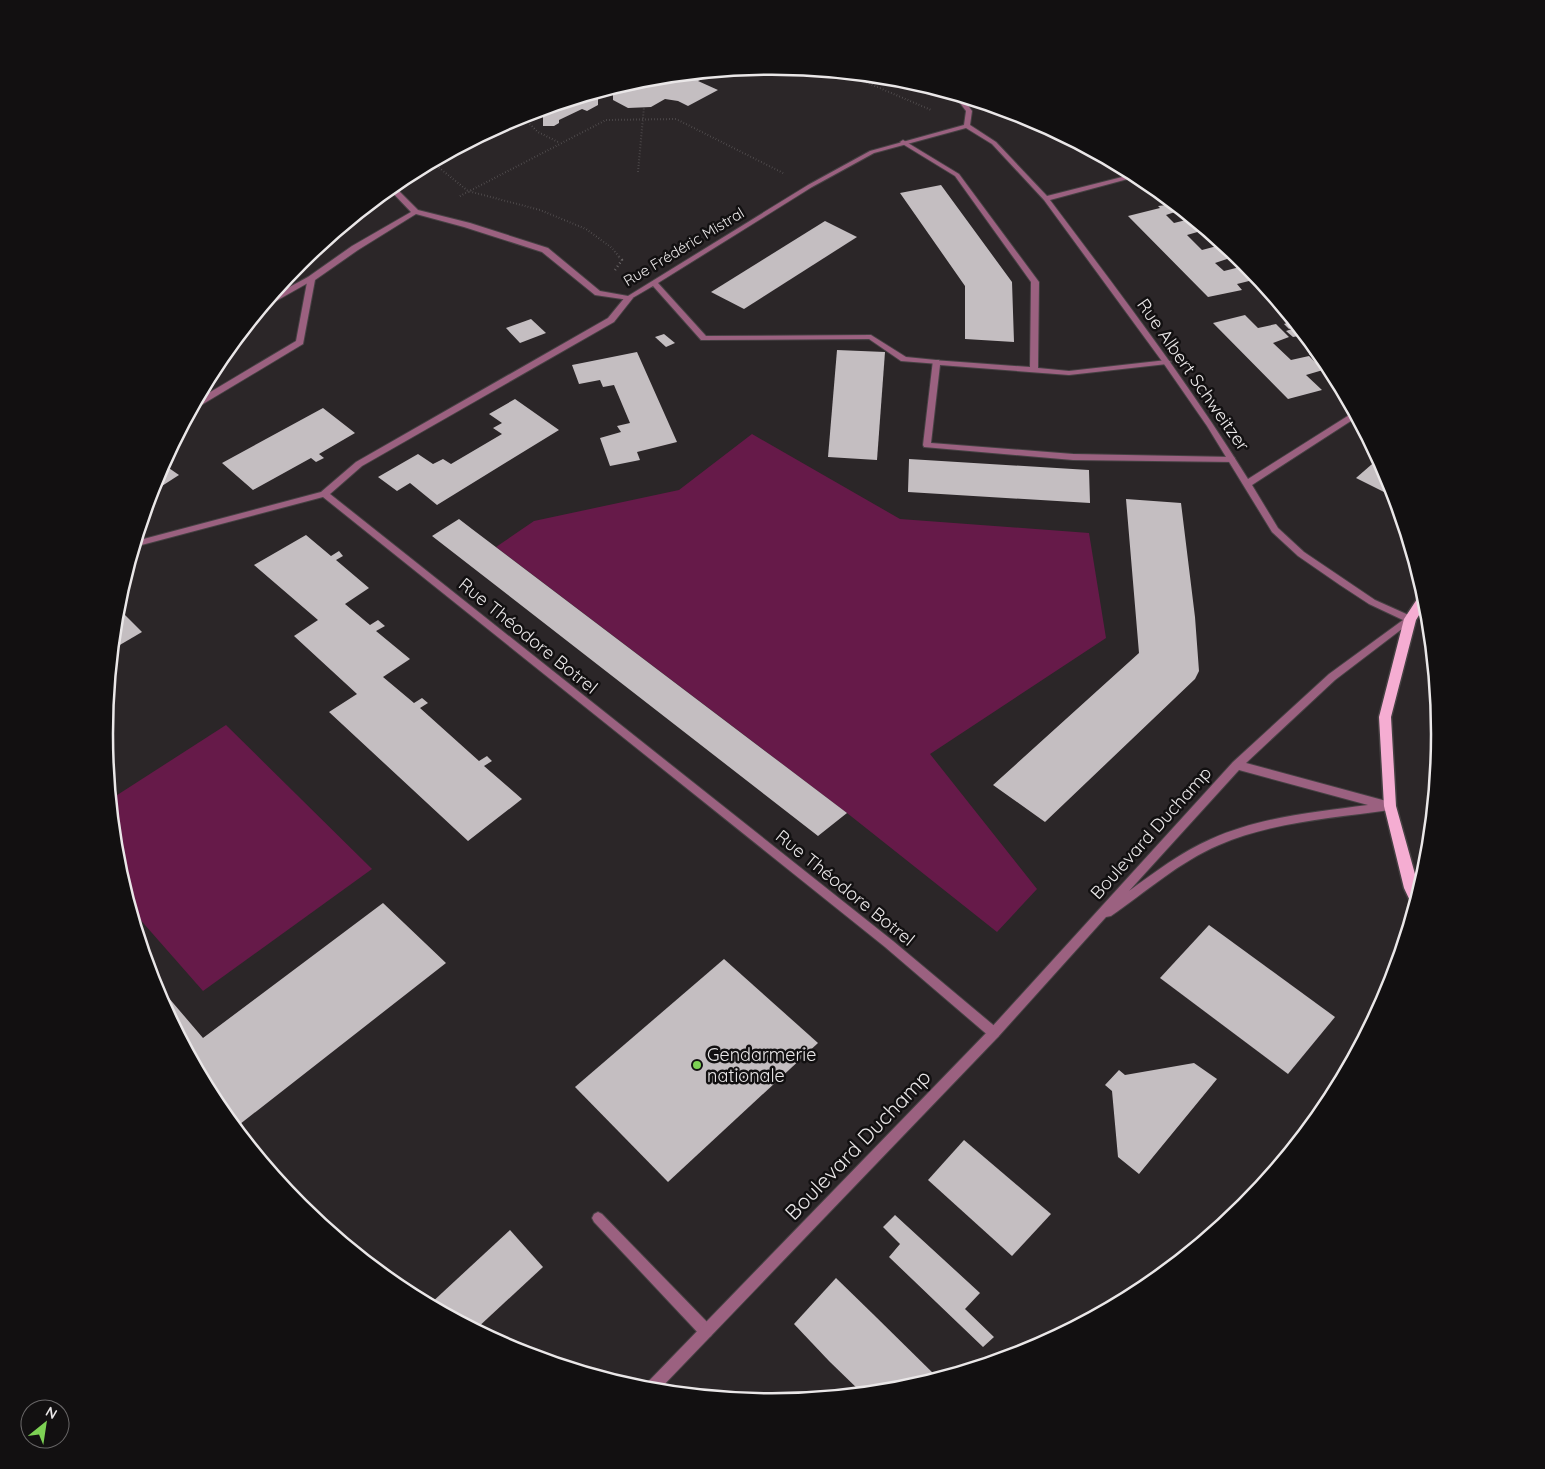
<svg xmlns="http://www.w3.org/2000/svg" width="1545" height="1469" font-family="Quicksand,sans-serif">
	<rect width="100%" height="100%" fill="#2b2628"/>
	<g fill="#661a49">
		<polygon points="752,434 900,519 1089,533 1106,638 930,754 1037,889 997,932 847,813 496,547 534,521 679,490"/>
		<polygon points="226,725 372,869 203,991 130,908 117,865 111,799"/>
	</g>
	<g fill="#c4bec1">
		<polygon points="710,72 713,74 698,81 718,90 688,106 678,101 665,99 651,107 628,108 613,100 613,93 606,93 598,96 598,105 587,111 582,109 559,120 559,123 554,126 543,126 543,116 528,116 528,114 642,79"/>
		<polygon points="941,185 1012,282 1014,342 965,339 965,286 900,193"/>
		<polygon points="1167,205 1175,212 1166,215 1174,223 1190,219 1201,231 1187,235 1202,250 1217,246 1230,258 1215,263 1224,271 1240,267 1247,274 1254,273 1262,282 1256,283 1253,280 1237,284 1242,290 1208,297 1128,216 1160,208 1158,206"/>
		<polygon points="825,221 857,237 744,309 711,292"/>
		<polygon points="1245,315 1258,328 1276,324 1289,337 1273,343 1291,360 1309,356 1323,370 1306,375 1322,390 1288,399 1213,323"/>
		<polygon points="531,319 546,333 520,343 506,328"/>
		<polygon points="1293,321 1298,326 1289,329 1284,324"/>
		<polygon points="1298,327 1305,335 1293,337 1286,331"/>
		<polygon points="664,334 675,343 666,347 655,337"/>
		<polygon points="837,350 885,352 877,460 828,457"/>
		<polygon points="1318,351 1319,352 1325,360 1317,362 1309,354"/>
		<polygon points="637,352 677,442 637,452 640,460 610,466 600,438 621,432 617,426 630,423 614,385 603,387 600,380 579,384 572,365"/>
		<polygon points="515,399 559,430 437,505 410,483 397,491 378,477 418,454 433,464 443,459 451,464 502,434 493,428 502,423 489,414"/>
		<polygon points="323,408 355,433 319,454 324,458 316,462 311,458 253,490 222,463"/>
		<polygon points="1379,458 1390,479 1396,498 1356,478"/>
		<polygon points="909,459 1089,470 1090,503 908,492"/>
		<polygon points="163,464 179,475 151,493 155,479"/>
		<polygon points="1126,499 1181,503 1195,617 1199,671 1195,679 1045,822 993,785 1139,653"/>
		<polygon points="459,519 472,529 847,813 818,836 432,536"/>
		<polygon points="306,535 331,556 339,551 343,556 336,560 369,588 345,604 370,625 378,620 385,626 376,631 410,659 383,677 414,703 422,698 428,703 420,708 479,761 487,756 492,761 484,766 522,799 468,841 329,712 357,694 294,636 318,620 254,565"/>
		<polygon points="117,607 142,632 113,649"/>
		<polygon points="383,903 446,963 235,1128 217,1106 153,984 156,983 203,1038"/>
		<polygon points="1209,925 1335,1017 1288,1074 1160,978"/>
		<polygon points="724,959 818,1043 668,1182 575,1087"/>
		<polygon points="1194,1063 1217,1079 1139,1174 1118,1157 1112,1091 1105,1085 1119,1070 1125,1075"/>
		<polygon points="964,1140 1051,1214 1012,1256 928,1180"/>
		<polygon points="895,1215 980,1293 965,1309 994,1337 983,1347 889,1257 900,1244 883,1227"/>
		<polygon points="510,1230 543,1267 475,1330 429,1305"/>
		<polygon points="836,1278 875,1316 939,1379 903,1390 863,1394 829,1361 794,1324"/>
		<polygon points="793,1393 799,1400 784,1402"/>
	</g>
	<g fill="none" stroke-linecap="round" stroke-linejoin="round">
		<g stroke="#464143" stroke-width="2">
			<g id="lane">
				<polygon points="903,140 959,174 1039,282 1038,368 1069,371 1167,360 1171,362 1167,364 1069,375 940,365 931,443 1073,454 1232,457 1235,458 1235,462 1073,460 924,447 923,445 933,360 1030,367 1031,282 955,176 901,143 900,142"/>
				<polygon points="308,277 311,277 315,279 269,305 265,305 271,297"/>
				<polygon points="626,296 632,296 633,298 614,322 362,466 330,494 893,941 998,1029 1000,1033 998,1037 994,1038 990,1037 885,947 323,497 134,547 136,541 321,492 356,462 608,318"/>
				<polygon points="598,1212 602,1214 711,1326 713,1331 711,1336 706,1338 701,1336 594,1222 592,1218 594,1214"/>
			</g>
		</g>
		<g stroke="#464143" stroke-width="2">
			<path id="street" d="M954,95L962,97L972,111L970,125L996,142L1047,196L1134,174L1139,176L1050,200C1119,292 1188,382 1248,479L1354,412L1357,417L1252,485L1278,528L1304,552L1375,600L1413,617L1415,619L1335,680L1246,763L1390,802L1394,803L1395,806L1394,809L1390,810C1333,818 1272,822 1219,845C1179,862 1146,892 1111,916L1106,917L998,1037L658,1391L643,1390L644,1386L990,1029L1233,762L1329,674L1403,620L1369,604L1340,585L1298,556L1272,532L1207,426L1164,364L1044,200L992,144L966,128L874,153L812,187L658,283L706,336L871,335L906,357L936,360H939V364L901,361L869,339L701,340L653,286L629,300L595,295L542,252L464,227L416,214L358,250L315,280L303,344L198,407H193L197,400L296,341L308,277L352,246L411,212L389,189L393,185L418,210L470,223L548,248L600,291L628,296L808,185L870,151L964,125L966,111ZM1239,770L1368,805C1315,812 1260,817 1211,839C1181,852 1155,872 1129,891Z"/>
		</g>
		<g stroke="#464143" stroke-width="3">
			<polygon id="primary" points="1424,592 1427,602 1416,620 1391,717 1396,806 1420,892 1415,906 1412,905 1404,888 1384,806 1379,717 1404,619 1421,593"/>
		</g>
		<g stroke="#676364" stroke-width="2" stroke-dasharray="0.5 2.5" stroke-linecap="butt">
			<polyline points="847,74 931,110"/>
			<polyline points="521,116 538,132 560,143"/>
			<polyline points="432,162 468,191 540,210 586,229 612,248 620,258"/>
			<polyline points="638,172 644,107"/>
			<polyline points="460,196 606,120 676,119 783,173"/>
		</g>
		<polyline stroke="#676364" stroke-width="2.5" stroke-dasharray="1 3" stroke-linecap="butt" points="615,270 622,260 619,257"/>
		<use href="#lane" fill="#9b6180" fill-rule="evenodd"/>
		<use href="#street" fill="#9b6180" fill-rule="evenodd"/>
		<use href="#primary" fill="#f5add2" fill-rule="evenodd"/>
	</g>
	<circle fill="#7dd154" stroke="#121011" stroke-width="2" cx="697" cy="1065" r="5"/>
	<g text-anchor="middle" stroke-width="5" stroke-linejoin="round" paint-order="stroke">
		<g font-size="15" fill="#eae7e8" stroke="#121011">
			<text transform="translate(684 247) rotate(-31)" y="5">Rue Frédéric Mistral</text>
		</g>
		<g font-size="18" fill="#eae7e8" stroke="#121011">
			<text transform="translate(1193 375) rotate(55)" y="6">Rue Albert Schweitzer</text>
			<text transform="translate(528 636) rotate(39)" y="6">Rue Théodore Botrel</text>
			<text transform="translate(1151 833) rotate(-48)" y="6">Boulevard Duchamp</text>
			<text transform="translate(845 888) rotate(39)" y="6">Rue Théodore Botrel</text>
		</g>
		<g font-size="18" fill="#eae7e8" stroke="#121011" text-anchor="start">
			<text x="707" y="1061">Gendarmerie<tspan x="707" dy="21">nationale</tspan></text>
		</g>
		<g font-size="21" fill="#eae7e8" stroke="#121011">
			<text transform="translate(858 1145) rotate(-46)" y="7">Boulevard Duchamp</text>
		</g>
	</g>
	<path d="M0 0H1545V1469H0ZM113 734a659 659 0 1 1 1318 0a659 659 0 1 1-1318 0Z" fill="#121011" fill-rule="evenodd"/>
	<path fill="none" stroke="#eae7e8" stroke-width="2.5" d="M113 734a659 659 0 1 1 1318 0a659 659 0 1 1-1318 0Z"/>
	<g transform="translate(45 1424) rotate(30)"><circle r="24" fill="#121011" stroke="#686667"/>
	<path d="M0-4L9 19L0 12L-9 19Z" fill="#7dd154"/>
	<text y="-8" font-size="14" font-weight="bold" text-anchor="middle" fill="#eae7e8">N</text>
	</g>
</svg>
